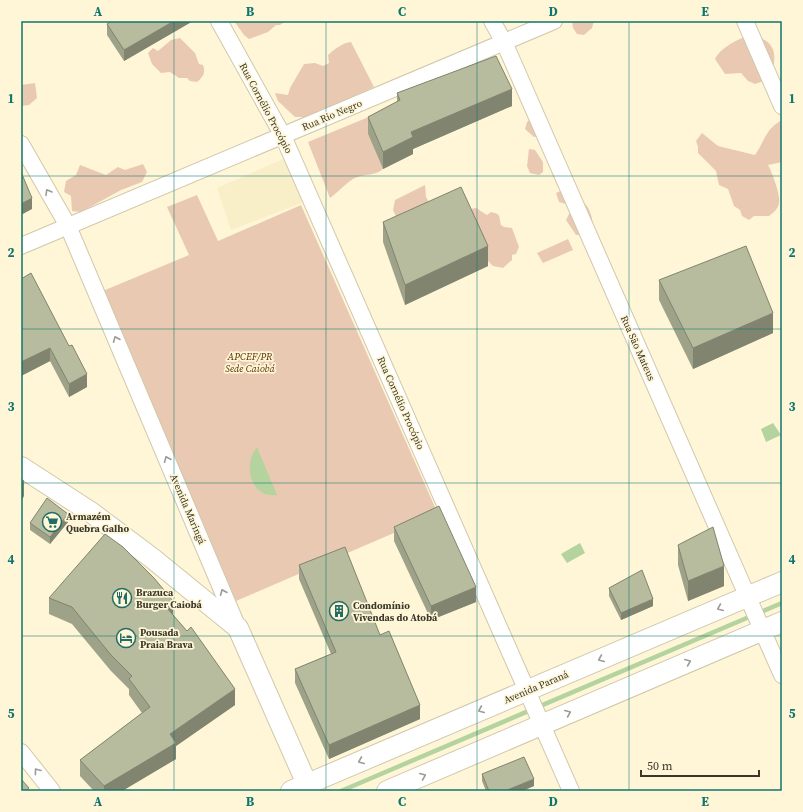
<svg xmlns="http://www.w3.org/2000/svg" width="803" height="812" viewBox="0 0 803 812" font-family="'Source Serif 4',serif">
	<rect width="100%" height="100%" fill="#fef6d7"/>
	<polygon fill="#f8eec7" points="288,157 307,201 231,230 217,188"/>
	<g fill="#eac9b2">
		<polygon points="234,21 286,21 280,25 276,25 268,32 249,39 244,35"/>
		<polygon points="572,21 594,21 592,28 584,35 577,34 573,28"/>
		<path d="M 751,35 C 777,40 778,56 770,79 L 755,84 L 748,81 L 741,73 L 725,74 L 715,59 C 720,48 739,38 751,35 Z"/>
		<path d="M 180,38 L 195,53 L 199,64 L 203,65 C 206,73 203,77 197,82 L 190,81 L 187,78 L 179,78 L 170,72 L 161,73 L 152,64 L 148,53 L 153,48 L 158,51 L 171,40 Z"/>
		<path d="M 351,42 L 374,87 L 306,117 L 295,117 L 278,101 L 275,93 L 288,95 L 290,88 L 304,64 L 315,63 L 323,66 L 329,63 L 328,55 C 335,49 342,43 351,42 Z"/>
		<polygon points="35,83 37,98 29,105 21,106 21,85"/>
		<path d="M 371,116 L 368,134 L 383,169 C 374,177 363,173 353,179 C 345,184 338,192 330,198 L 308,142 Z"/>
		<polygon points="533,117 539,136 534,137 525,129 527,122"/>
		<path d="M 782,120 L 782,162 L 768,165 C 772,172 781,196 779,203 C 778,209 773,213 769,216 L 754,216 L 749,220 L 742,216 L 740,210 L 734,206 L 728,189 L 719,185 L 716,171 L 698,153 L 698,147 L 696,141 L 702,133 L 718,146 L 755,155 C 765,141 765,129 782,120 Z"/>
		<polygon points="529,149 535,150 543,162 543,172 539,175 530,173 527,166"/>
		<polygon points="143,164 147,172 142,182 121,190 81,212 72,211 71,196 64,192 66,181 76,175 80,165 106,175 118,167 125,170"/>
		<polygon points="425,185 426,197 438,218 403,233 393,210 395,200"/>
		<path d="M 565,189 L 579,201 C 588,201 593,218 593,226 L 584,235 L 576,235 L 566,220 L 571,210 L 566,204 L 559,202 L 556,193 Z"/>
		<polygon points="197,195 218,241 301,205 438,514 236,601 98,293 189,255 167,207"/>
		<path d="M 476,208 L 487,215 L 491,212 C 501,214 499,216 501,225 L 504,227 L 512,228 L 519,247 L 516,254 L 512,255 L 512,260 L 503,268 L 493,266 L 488,261 L 470,209 Z"/>
		<polygon points="568,239 573,250 543,263 537,253"/>
	</g>
	<g fill="#b4d39f">
		<polygon points="773,423 781,435 766,442 761,429"/>
		<path d="M 257,447 L 277,495 C 251,499 242,465 257,447 Z"/>
		<polygon points="580,543 585,553 567,563 561,554"/>
	</g>
	<g fill="none" stroke-linecap="round" stroke-linejoin="round">
		<polyline stroke="#b4d39f" stroke-width="4.5" points="341,791 782,603"/>
		<g stroke="#d0c8aa" stroke-width="18">
			<g id="minor">
				<polyline points="219,21 283,136 571,791"/>
				<polyline points="492,21 504,42 782,675"/>
				<polyline points="745,21 782,106"/>
				<polyline points="21,144 68,226 238,628"/>
				<polyline points="21,246 554,21"/>
				<polyline points="21,752 52,791"/>
			</g>
		</g>
		<g stroke="#d0c8aa" stroke-width="22">
			<g id="tertiary">
				<polyline points="21,467 92,513 152,558 238,628 310,791"/>
				<polyline points="291,791 782,582"/>
				<polyline points="387,791 782,622"/>
			</g>
		</g>
		<use href="#minor" stroke="#fff" stroke-width="16"/>
		<use href="#tertiary" stroke="#fff" stroke-width="20"/>
	</g>
	<g fill="#9ea288">
		<polygon points="193,21 124,61 107,35 107,24"/>
		<polygon points="397,93 512,106 413,149 413,154 383,169 368,134 368,117 397,102"/>
		<polygon points="383,222 488,266 405,305 383,242"/>
		<polygon points="21,279 87,387 69,397 50,361 21,376"/>
		<polygon points="659,280 773,333 693,369 659,300"/>
		<polygon points="68,522 50,544 30,530 30,523"/>
		<polygon points="394,527 476,602 431,620 394,541"/>
		<polygon points="678,545 724,586 688,601 678,565"/>
		<polygon points="299,565 380,635 420,719 329,759 295,683 295,669 331,654 299,579"/>
		<polygon points="609,588 653,606 621,620 609,596"/>
		<polygon points="49,598 173,615 235,705 176,746 176,759 122,791 94,791 80,776 80,760 142,713 129,695 129,689 111,671 72,624 49,614"/>
		<polygon points="482,774 534,786 522,791 486,791 482,781"/>
	</g>
	<g fill="#81846f">
		<polygon points="174,21 193,21 124,61 124,50"/>
		<polygon points="512,89 512,106 413,149 413,154 383,169 383,152 411,132"/>
		<polygon points="32,198 32,209 21,215 21,204"/>
		<polygon points="488,246 488,266 405,305 405,285"/>
		<polygon points="773,313 773,333 693,369 693,348"/>
		<polygon points="50,348 50,361 21,376 21,362"/>
		<polygon points="87,374 87,387 69,397 69,384"/>
		<polygon points="24,481 24,496 21,502 21,486"/>
		<polygon points="68,514 68,522 50,544 50,537"/>
		<polygon points="724,566 724,586 688,601 688,581"/>
		<polygon points="476,587 476,602 431,620 431,606"/>
		<polygon points="653,599 653,606 621,620 621,613"/>
		<polygon points="173,601 173,617 166,607"/>
		<polygon points="235,689 235,705 176,746 176,759 122,791 104,791 104,786 170,734"/>
		<polygon points="420,705 420,719 329,759 329,745"/>
		<polygon points="534,779 534,786 522,791 505,791"/>
	</g>
	<g fill="#b8bc9e" stroke="#81846f">
		<polygon points="112,21 174,21 124,50 107,24"/>
		<polygon points="496,56 512,89 411,132 413,137 383,152 368,117 400,100 397,93"/>
		<polygon points="21,172 32,198 21,204"/>
		<polygon points="461,187 488,246 405,285 383,222"/>
		<polygon points="746,246 773,313 693,348 659,280"/>
		<polygon points="31,273 69,346 72,345 87,374 69,384 50,348 21,362 21,279"/>
		<polygon points="21,479 24,481 21,486"/>
		<polygon points="47,498 68,514 50,537 30,523"/>
		<polygon points="439,506 476,587 431,606 394,527"/>
		<polygon points="713,527 724,566 688,581 678,545"/>
		<polygon points="105,534 123,547 154,578 173,601 166,607 187,631 191,627 235,689 170,734 176,743 104,786 80,760 150,707 129,679 132,676 111,655 72,607 49,598"/>
		<polygon points="345,547 380,635 389,631 420,705 329,745 295,669 336,652 299,565"/>
		<polygon points="642,570 653,599 621,613 609,588"/>
		<polygon points="524,757 534,779 505,791 489,791 482,774"/>
		<polygon points="21,779 29,788 26,791 21,791"/>
	</g>
	<defs><path id="oneway-chevron" d="M-2-3.5L2.5 0L-2 3.5" fill="none" stroke-width="1.6" stroke-linecap="round" stroke-linejoin="round"/></defs>
	<g stroke="#9c9b95">
		<use href="#oneway-chevron" transform="translate(48 192) rotate(-120)"/>
		<use href="#oneway-chevron" transform="translate(116 339) rotate(-113)"/>
		<use href="#oneway-chevron" transform="translate(167 459) rotate(-113)"/>
		<use href="#oneway-chevron" transform="translate(223 592) rotate(-113)"/>
		<use href="#oneway-chevron" transform="translate(720 608) rotate(157)"/>
		<use href="#oneway-chevron" transform="translate(601 659) rotate(157)"/>
		<use href="#oneway-chevron" transform="translate(688 662) rotate(-23)"/>
		<use href="#oneway-chevron" transform="translate(481 710) rotate(157)"/>
		<use href="#oneway-chevron" transform="translate(568 713) rotate(-23)"/>
		<use href="#oneway-chevron" transform="translate(361 761) rotate(157)"/>
		<use href="#oneway-chevron" transform="translate(37 771) rotate(-127)"/>
		<use href="#oneway-chevron" transform="translate(423 776) rotate(-23)"/>
	</g>
	<path fill="none" stroke="#0f766e" stroke-width="1" stroke-opacity="0.55" d="M 174,21 L 174,791M 326,21 L 326,791M 477,21 L 477,791M 629,21 L 629,791M 21,176 L 782,176M 21,329 L 782,329M 21,483 L 782,483M 21,636 L 782,636"/>
	<defs>
		<g id="supermarket-ring" transform="scale(1)"><circle r="9.5" fill="#fef6d7" stroke="#226c68" stroke-width="1.5"/><path d="M-6-5.5h2.5l.6 2H6L4.5 2H-2.5L-4.4-4H-6ZM-1.5 3.2a1.3 1.3 0 1 0 .1 0ZM3 3.2a1.3 1.3 0 1 0 .1 0Z" fill="#226c68"/></g>
		<g id="restaurant-ring" transform="scale(1)"><circle r="9.5" fill="#fef6d7" stroke="#226c68" stroke-width="1.5"/><path d="M-5-6h1v4h1v-4h1v4h1v-4h1v5L-1.5 .5V6h-2V.5L-5-1ZM5-6V6H3V1.5H1.5Q1.5-4 5-6Z" fill="#226c68"/></g>
		<g id="building-ring" transform="scale(1)"><circle r="9.5" fill="#fef6d7" stroke="#226c68" stroke-width="1.5"/><path d="M-4-6H4V6H1V3H-1V6H-4ZM-2.5-4.3h1.7v1.8h-1.7ZM.8-4.3h1.7v1.8H.8ZM-2.5-1h1.7V.8h-1.7ZM.8-1h1.7V.8H.8Z" fill="#226c68"/></g>
		<g id="hotel-ring" transform="scale(1)"><circle r="9.5" fill="#fef6d7" stroke="#226c68" stroke-width="1.5"/><path d="M-6-4.5h1.5V1H6V5H4.5V3h-9V5H-6ZM-4 0a1.8 1.8 0 1 1 3.6 0ZM.5 0V-2.5h3Q6-2.5 6 0Z" fill="#226c68"/></g>
	</defs>
	<g fill-rule="evenodd">
		<use href="#supermarket-ring" x="52" y="522"/>
		<use href="#restaurant-ring" x="122" y="598"/>
		<use href="#building-ring" x="339" y="611"/>
		<use href="#hotel-ring" x="126" y="638"/>
	</g>
	<g text-anchor="middle" dominant-baseline="central" stroke-width="3.5" stroke-linejoin="round" paint-order="stroke">
		<g font-size="10" fill="#3a372b" stroke="#fef6d7">
			<text transform="translate(266 108) rotate(62)">Rua Cornélio Procópio</text>
			<text transform="translate(332 115) rotate(-23)">Rua Rio Negro</text>
			<text transform="translate(638 348) rotate(66)">Rua São Mateus</text>
			<text transform="translate(401 403) rotate(66)">Rua Cornélio Procópio</text>
			<text transform="translate(188 509) rotate(67)">Avenida Maringá</text>
			<text transform="translate(536 687) rotate(-23)">Avenida Paraná</text>
		</g>
		<g font-size="10" font-style="italic" fill="#5e3001" stroke="#fef6d7">
			<text x="250" y="356">APCEF/PR<tspan x="250" dy="12">Sede Caiobá</tspan></text>
		</g>
		<g font-size="10" font-weight="bold" fill="#3a372b" stroke="#fef6d7" text-anchor="start">
			<text x="66" y="516">Armazém<tspan x="66" dy="12">Quebra Galho</tspan></text>
			<text x="136" y="592">Brazuca<tspan x="136" dy="12">Burger Caiobá</tspan></text>
			<text x="353" y="605">Condomínio<tspan x="353" dy="12">Vivendas do Atobá</tspan></text>
			<text x="140" y="632">Pousada<tspan x="140" dy="12">Praia Brava</tspan></text>
		</g>
	</g>
	<rect width="803" height="812" fill="none" stroke="#fef6d7" stroke-width="44"/>
	<path d="M641 770v6h118v-6" fill="none" stroke="#3a372b" stroke-width="2"/>
	<text x="647" y="770" font-size="12" fill="#3a372b" stroke="#fef6d7" stroke-width="3" paint-order="stroke">50 m</text>
	<rect x="22" y="22" width="759" height="768" fill="none" stroke="#0f766e" stroke-width="1.5"/>
	<g font-size="13" text-anchor="middle" font-weight="bold" fill="#0f766e">
		<text x="98" y="16">A</text>
		<text x="250" y="16">B</text>
		<text x="402" y="16">C</text>
		<text x="553" y="16">D</text>
		<text x="705" y="16">E</text>
		<text x="11" y="103">1</text>
		<text x="792" y="103">1</text>
		<text x="11" y="257">2</text>
		<text x="792" y="257">2</text>
		<text x="11" y="411">3</text>
		<text x="792" y="411">3</text>
		<text x="11" y="564">4</text>
		<text x="792" y="564">4</text>
		<text x="11" y="718">5</text>
		<text x="792" y="718">5</text>
		<text x="98" y="806">A</text>
		<text x="250" y="806">B</text>
		<text x="402" y="806">C</text>
		<text x="553" y="806">D</text>
		<text x="705" y="806">E</text>
	</g>
</svg>
